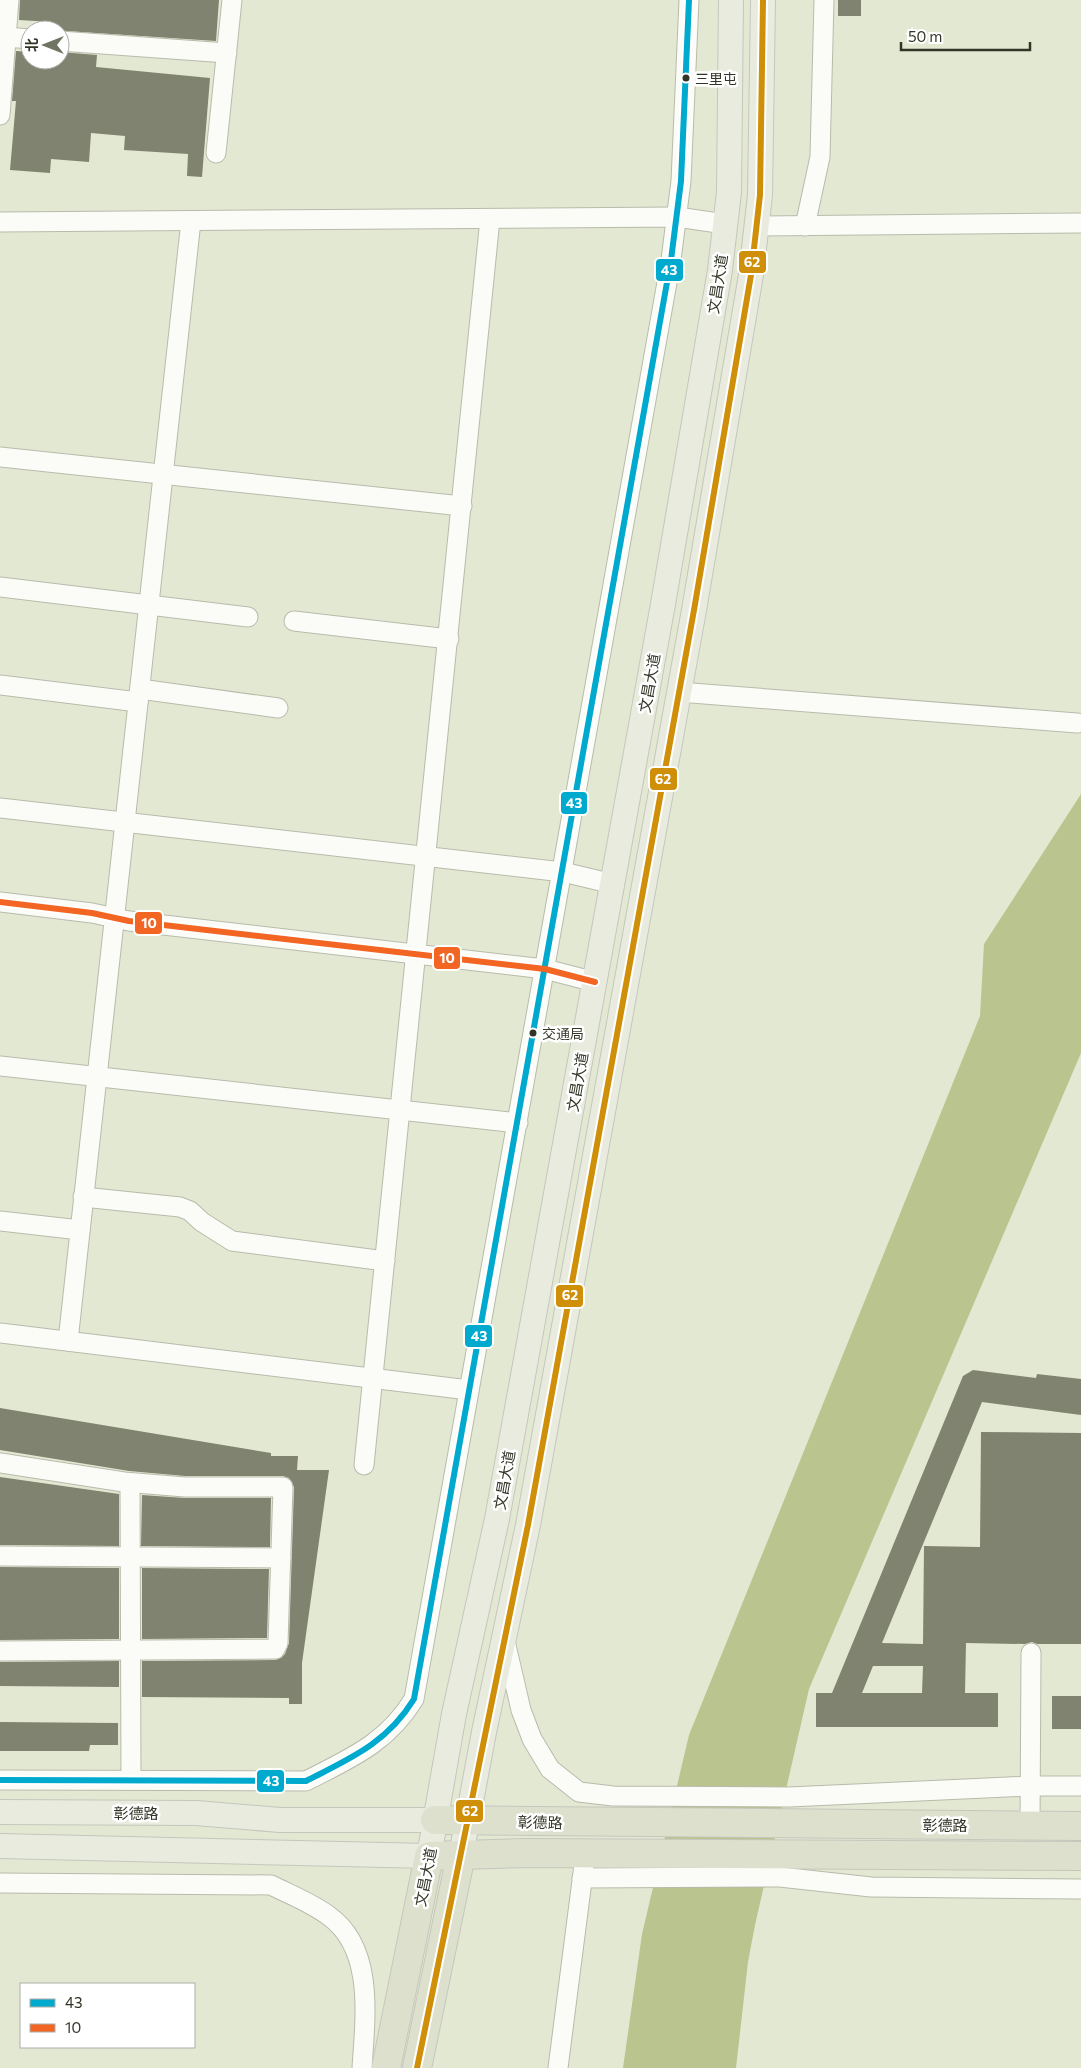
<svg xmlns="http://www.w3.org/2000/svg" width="1081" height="2068" viewBox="0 0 1081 2068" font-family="Commissioner,'Noto Sans SC',sans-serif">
	<rect width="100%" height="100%" fill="#e3e8d3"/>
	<polygon fill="#b9c48e" points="1081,794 1081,1053 809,1689 755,1925 748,1962 736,2068 623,2068 642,1934 689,1735 980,1016 984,944"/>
	<g fill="#7f8370" fill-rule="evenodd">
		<polygon points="20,0 219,0 216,41 51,30 52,22 19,20"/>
		<rect x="838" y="0" width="23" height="16"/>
		<polygon points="16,51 30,52 30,60 60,60 60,52 97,55 96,67 210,78 202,177 187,176 188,154 124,150 125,136 91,133 89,162 51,159 50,173 10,170 16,101 12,101"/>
		<path d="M 973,1370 L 1036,1378 L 1037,1374 L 1081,1379 L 1081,1415 L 982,1402 L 882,1643 L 923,1644 L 924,1546 L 980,1547 L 981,1432 L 1081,1433 L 1081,1644 L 1037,1644 L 1032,1642 L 1025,1644 L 966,1643 L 965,1693 L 998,1693 L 998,1727 L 816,1727 L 816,1693 L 832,1693 L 963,1376 ZM 873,1666 L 923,1666 L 922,1693 L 862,1693 Z"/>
		<polygon points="0,1408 271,1453 271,1456 298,1456 297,1470 329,1470 302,1663 302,1704 289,1704 289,1698 142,1697 142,1661 275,1660 281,1658 285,1654 289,1643 294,1487 289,1478 283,1476 185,1476 129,1471 0,1450"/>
		<polygon points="0,1477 119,1494 119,1546 0,1545"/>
		<polygon points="142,1495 185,1498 271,1498 270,1547 141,1546"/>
		<polygon points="0,1567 119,1568 119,1639 0,1640"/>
		<polygon points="142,1568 269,1569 267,1638 142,1639"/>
		<polygon points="119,1661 119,1687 0,1686 0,1662"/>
		<rect x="1052" y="1696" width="29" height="33"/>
		<polygon points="0,1722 118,1723 118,1745 90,1745 89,1751 0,1751"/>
	</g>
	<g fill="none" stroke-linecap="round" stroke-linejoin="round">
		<g stroke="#b8bbab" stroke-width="21">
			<g id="minor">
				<polyline points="6,37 30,39"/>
				<polyline points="60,41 227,53"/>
				<polyline points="0,115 9,0"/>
				<polyline points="216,153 232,0"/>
				<polyline points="0,222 677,217 725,224"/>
				<polyline points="757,226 1081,223"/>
				<polyline points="805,226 820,157 824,0"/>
				<polyline points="0,457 462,506"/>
				<polyline points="0,587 248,617"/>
				<polyline points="294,621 449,639"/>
				<polyline points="0,685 138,702"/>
				<polyline points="140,689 278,708"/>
				<polyline points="679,692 1077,723"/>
				<polyline points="0,808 563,872 613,884"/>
				<polyline points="0,902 92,913 129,921 545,969 595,982"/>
				<polyline points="0,1066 518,1123"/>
				<polyline points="83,1197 180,1207 190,1211 202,1222 232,1241 385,1261"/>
				<polyline points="0,1221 80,1230"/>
				<polyline points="0,1333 469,1390"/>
				<polyline points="68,1341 191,221"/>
				<polyline points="0,1463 124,1482 185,1487 283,1487 278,1643 275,1649 0,1651"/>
				<polyline points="364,1465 490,219"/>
				<polyline points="130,1483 131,1780"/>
				<polyline points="0,1556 281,1558"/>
				<polyline points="505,1641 521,1710 532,1739 550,1769 579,1792 613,1796 789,1797 1031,1786 1081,1786"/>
				<path d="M 0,1780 L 306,1781 C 351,1758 387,1743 414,1699 L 671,260 L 681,181 L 689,0"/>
				<polyline points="1030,1826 1031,1653"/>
				<polyline points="582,1878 780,1877 871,1887 1081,1889"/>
				<path d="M 0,1883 L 271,1885 C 291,1895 312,1903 329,1916 C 375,1949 365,2019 362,2068"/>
				<polyline points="558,2068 584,1865"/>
			</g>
		</g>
		<g stroke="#c4c7bc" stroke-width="26">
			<g id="major">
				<polyline points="0,1812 196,1813 280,1820 435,1820"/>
				<polyline points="0,1846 429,1856 454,1714 497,1519 663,604 720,270 729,192 731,0"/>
				<polyline points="461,1855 484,1732 528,1525 694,610 751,275 760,195 763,0"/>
			</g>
		</g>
		<g stroke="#c4c7bc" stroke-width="30">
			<g id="highway">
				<polyline points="435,1820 1081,1826"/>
				<polyline points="386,2068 429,1856 525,1853 1081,1856"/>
				<polyline points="417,2068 461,1855"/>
			</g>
		</g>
		<use href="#minor" stroke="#fbfcf8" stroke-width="19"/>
		<use href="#major" stroke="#e9ebdf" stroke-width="24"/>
		<use href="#highway" stroke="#dee0ce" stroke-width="28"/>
		<g stroke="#fff" stroke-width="10">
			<path id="bus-1" d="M 0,1780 L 306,1781 C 351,1758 387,1743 414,1699 L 671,260 L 681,181 L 689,0"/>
		</g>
		<g stroke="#fff" stroke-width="10">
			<polyline id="bus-2" points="0,902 92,913 129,921 545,969 595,982"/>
		</g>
		<g stroke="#fff" stroke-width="10">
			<polyline id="bus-3" points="417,2068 528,1525 694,610 751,275 760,195 763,0"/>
		</g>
		<use href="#bus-1" stroke="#00a9ce" stroke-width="6"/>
		<use href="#bus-2" stroke="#f26522" stroke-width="6"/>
		<use href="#bus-3" stroke="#cf8f08" stroke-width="6"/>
	</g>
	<g fill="#313526" stroke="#fff" stroke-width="2">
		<circle cx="686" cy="78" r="4.5"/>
		<circle cx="533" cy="1033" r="4.5"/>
	</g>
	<g text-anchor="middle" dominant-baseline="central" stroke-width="5" stroke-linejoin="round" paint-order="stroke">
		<g font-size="14" fill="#313526" stroke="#fff" text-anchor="start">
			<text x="695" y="78">三里屯</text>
			<text x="542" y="1033">交通局</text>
		</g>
		<g font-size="15" fill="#313526" stroke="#fff">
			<text transform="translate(717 284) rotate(-81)">文昌大道</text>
			<text transform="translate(649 683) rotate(-80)">文昌大道</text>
			<text transform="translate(577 1082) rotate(-80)">文昌大道</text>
			<text transform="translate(504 1480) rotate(-80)">文昌大道</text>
			<text x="136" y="1813">彰德路</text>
			<text transform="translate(540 1822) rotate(1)">彰德路</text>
			<text x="945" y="1825">彰德路</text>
			<text transform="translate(425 1877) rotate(-79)">文昌大道</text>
		</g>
	</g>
	<g stroke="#fff" stroke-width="2">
		<rect x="738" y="250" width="29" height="24" rx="5" fill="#cf8f08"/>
		<rect x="655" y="258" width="29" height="24" rx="5" fill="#00a9ce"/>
		<rect x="649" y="767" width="29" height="24" rx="5" fill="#cf8f08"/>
		<rect x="560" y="791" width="28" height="24" rx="5" fill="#00a9ce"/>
		<rect x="134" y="911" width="29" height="24" rx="5" fill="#f26522"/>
		<rect x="433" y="946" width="28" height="24" rx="5" fill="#f26522"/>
		<rect x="555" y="1284" width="29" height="24" rx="5" fill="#cf8f08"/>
		<rect x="464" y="1324" width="29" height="24" rx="5" fill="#00a9ce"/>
		<rect x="256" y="1769" width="29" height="24" rx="5" fill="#00a9ce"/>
		<rect x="455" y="1799" width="29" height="24" rx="5" fill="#cf8f08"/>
	</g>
	<g font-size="14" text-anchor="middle" font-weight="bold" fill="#fff">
		<text x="752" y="267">62</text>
		<text x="669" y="275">43</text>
		<text x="663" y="784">62</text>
		<text x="574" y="808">43</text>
		<text x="149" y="928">10</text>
		<text x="447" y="963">10</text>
		<text x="570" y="1300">62</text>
		<text x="479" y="1341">43</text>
		<text x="271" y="1786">43</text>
		<text x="470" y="1816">62</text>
	</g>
	<rect x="20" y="1983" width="175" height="65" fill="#ffffff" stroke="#adaea8"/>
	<rect x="30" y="1999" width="25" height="8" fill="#00a9ce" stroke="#adaea8"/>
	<text x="65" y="2008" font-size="15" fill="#313526">43</text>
	<rect x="30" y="2024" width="25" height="8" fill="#f26522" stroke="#adaea8"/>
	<text x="65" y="2033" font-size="15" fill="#313526">10</text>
	<g transform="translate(45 45) rotate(270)"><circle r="24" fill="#ffffff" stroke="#adaea8"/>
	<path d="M0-4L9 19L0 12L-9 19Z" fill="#6f7463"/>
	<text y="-8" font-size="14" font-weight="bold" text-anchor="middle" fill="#313526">北</text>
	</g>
	<path d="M901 42v8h129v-8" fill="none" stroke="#313526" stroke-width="2.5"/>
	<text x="908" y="42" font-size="15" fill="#313526" stroke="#ffffff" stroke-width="4" paint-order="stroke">50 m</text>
</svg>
